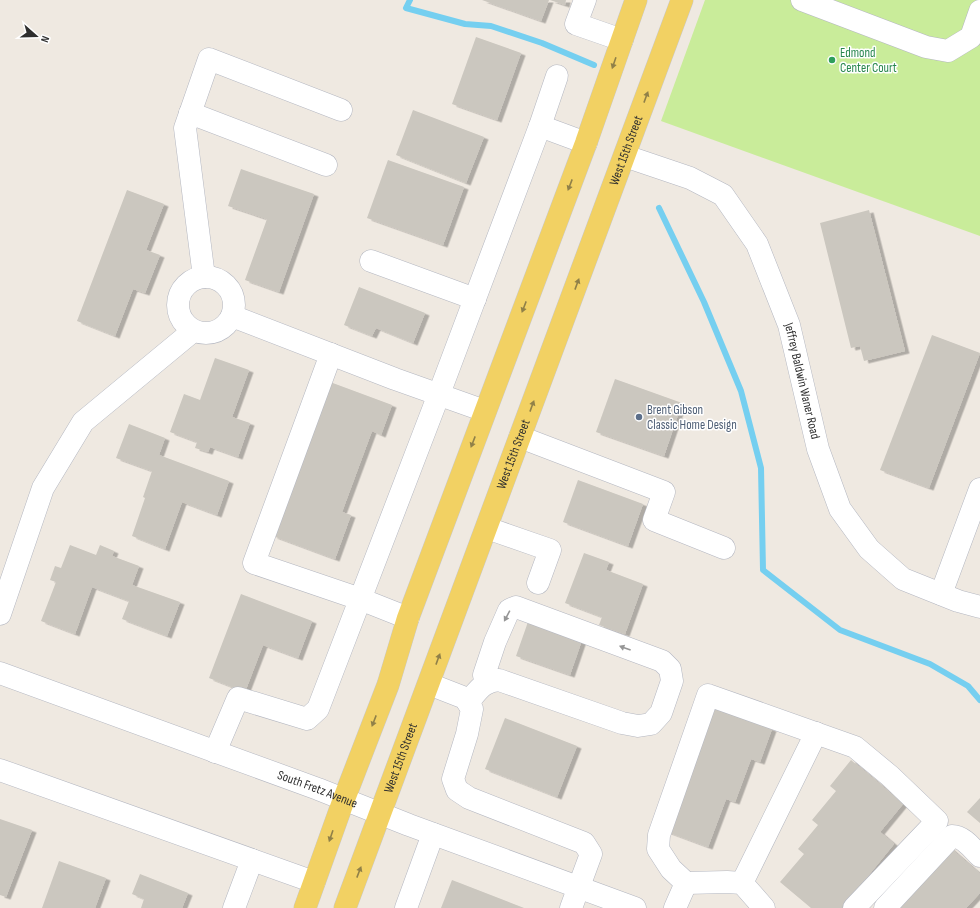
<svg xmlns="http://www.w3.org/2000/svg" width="980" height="908" viewBox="0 0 980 908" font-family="'Sofia Sans Condensed',sans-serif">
	<defs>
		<filter id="shadow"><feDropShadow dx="4.5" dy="2.5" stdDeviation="0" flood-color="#0004"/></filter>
	</defs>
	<rect width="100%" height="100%" fill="#efe9e1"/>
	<polygon fill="#c9ec9a" points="705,0 980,0 980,236 661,121"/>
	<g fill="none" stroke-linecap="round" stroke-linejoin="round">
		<g stroke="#75cff0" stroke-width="6">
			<polyline points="410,0 406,8 465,24 491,26 542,43 594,65"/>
			<polyline points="659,208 704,302 741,391 761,468 763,570 840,630 930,664 968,686 980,700"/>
		</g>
	</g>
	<g fill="#cbc7bf" filter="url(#shadow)">
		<polygon points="482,0 549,0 541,21"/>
		<polygon points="550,0 566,0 565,5"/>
		<polygon points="476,37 521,53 497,120 452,104"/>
		<polygon points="413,110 484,137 466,183 396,155"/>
		<polygon points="388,160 464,187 443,245 367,218"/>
		<polygon points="241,169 314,194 279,292 245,280 267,219 228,206"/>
		<polygon points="127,190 164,204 146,250 160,255 145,293 133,289 115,336 77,321"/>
		<polygon points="869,210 905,351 864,361 860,346 851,348 820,223"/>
		<polygon points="359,287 425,313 413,343 376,328 372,336 344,325"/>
		<polygon points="932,335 980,353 929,488 880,470"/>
		<polygon points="215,358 249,370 232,417 250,423 238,457 210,447 208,452 195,448 197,442 170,432 184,394 200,400"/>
		<polygon points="615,379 682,403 664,456 596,432"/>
		<polygon points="330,382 392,405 381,435 372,431 342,512 351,515 335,559 273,536"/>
		<polygon points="129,424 165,438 159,455 229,481 217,515 182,502 165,549 132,536 145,498 143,497 152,471 116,458"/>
		<polygon points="578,480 643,504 628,546 563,522"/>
		<polygon points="70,545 96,555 100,545 114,551 112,556 139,566 132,585 180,602 167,636 122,619 129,601 92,587 75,634 41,621 56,582 50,580 55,566 61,568"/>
		<polygon points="584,553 609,562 606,570 643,584 625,634 599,625 602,617 565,603"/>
		<polygon points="241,594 312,621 298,658 263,645 245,692 209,678"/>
		<polygon points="529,619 583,637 570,675 516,656"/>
		<polygon points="712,706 772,729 760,762 751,759 735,802 726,799 708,847 665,831"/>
		<polygon points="505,718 577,746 557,797 485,769"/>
		<polygon points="851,760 903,804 880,832 894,844 842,908 811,908 780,882 804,854 798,849 818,825 812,820 836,791 830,786"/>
		<polygon points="980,798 980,823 967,812"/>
		<polygon points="0,819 32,830 6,897 0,895"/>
		<polygon points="949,847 980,874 980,893 966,908 895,908"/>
		<polygon points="59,861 106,878 95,908 42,908"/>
		<polygon points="140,874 188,893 182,908 141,908 144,899 132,894"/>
		<polygon points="452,880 524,908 441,908"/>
	</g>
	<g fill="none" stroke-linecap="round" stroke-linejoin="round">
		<g stroke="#b4b7c1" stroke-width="23">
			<g id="minor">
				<polyline points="585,0 576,24 622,40"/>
				<polyline points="802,0 926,47 948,51 971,37 980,11"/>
				<polyline points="190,113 326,165"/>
				<polyline points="540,126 557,76"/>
				<path id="s1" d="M 625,156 L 690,178 L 723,195 L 757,244 L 789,325 L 818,449 L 840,509 L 869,549 L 903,579 L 958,601 L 980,607"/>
				<polyline points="371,261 475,299"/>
				<polyline points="204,277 185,128 209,59 341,110"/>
				<circle cx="206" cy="305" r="28"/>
				<polyline points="232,316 395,379 485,411"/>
				<polyline points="331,354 254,563 360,599 408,618"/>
				<polyline points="520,437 664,492 654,520 724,548"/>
				<polyline points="487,528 550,550 538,583"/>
				<polyline points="941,594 980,489"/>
				<polyline points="0,614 43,488 83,422 193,331"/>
				<path id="s2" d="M 0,673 L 318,789 L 409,825 L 635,908"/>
				<polyline points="429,684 465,698 472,709 467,734 453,779 457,790 469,798 584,843 591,854 571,908"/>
				<path d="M 468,702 C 478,691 483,681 499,680 L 622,723 L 638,726 L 651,724 L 661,713 L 672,681 L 670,669 L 662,661 L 516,607 L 509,610 L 495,642 L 484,675 L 486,683"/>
				<polyline points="215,752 238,698 307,719 318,709 439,394 540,126 586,143"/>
				<polyline points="0,770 314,882"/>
				<polyline points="686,883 727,882 742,883 764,908"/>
				<polyline points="742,883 816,733"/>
				<polyline points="234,908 252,860"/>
				<polyline points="406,908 433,834"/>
				<polyline points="675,908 686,883 671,869 658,849 659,835 708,695 855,747 890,776 937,821 854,908"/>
				<path d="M 885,908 L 952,836 C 963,836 972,848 980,856"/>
			</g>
		</g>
		<g stroke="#c9c9c9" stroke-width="23">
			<g id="major">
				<polyline points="305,908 344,799 388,685 408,618 586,143 636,0"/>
				<path id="s3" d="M 345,908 L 682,0"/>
			</g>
		</g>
		<use href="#minor" stroke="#fff" stroke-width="22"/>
		<use href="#major" stroke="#f2d163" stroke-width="22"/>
	</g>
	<defs><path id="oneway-solid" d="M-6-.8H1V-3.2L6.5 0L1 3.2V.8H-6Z"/></defs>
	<g fill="#908048">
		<use href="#oneway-solid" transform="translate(614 63) rotate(109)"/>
		<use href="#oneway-solid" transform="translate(646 97) rotate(-70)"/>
		<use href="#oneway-solid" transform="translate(570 185) rotate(111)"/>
		<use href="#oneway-solid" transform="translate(577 284) rotate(-70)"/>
		<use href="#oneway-solid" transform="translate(524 307) rotate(111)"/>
		<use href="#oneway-solid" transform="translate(532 406) rotate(-70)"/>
		<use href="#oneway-solid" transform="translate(473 442) rotate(111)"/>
		<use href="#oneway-solid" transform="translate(438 659) rotate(-70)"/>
		<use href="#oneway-solid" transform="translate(374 721) rotate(111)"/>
		<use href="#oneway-solid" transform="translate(331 836) rotate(109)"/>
		<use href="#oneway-solid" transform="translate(359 872) rotate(-69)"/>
	</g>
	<g fill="#969696">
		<use href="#oneway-solid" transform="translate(507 616) rotate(118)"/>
		<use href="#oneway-solid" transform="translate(625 648) rotate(-160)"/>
	</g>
	<circle fill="#2e9e5b" stroke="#fff" stroke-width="1.5" cx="832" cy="60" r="4"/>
	<circle fill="#5c6f8a" stroke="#fff" stroke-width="1.5" cx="639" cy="417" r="4"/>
	<g text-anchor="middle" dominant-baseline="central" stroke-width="3" stroke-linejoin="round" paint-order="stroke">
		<g font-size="13" fill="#27864d" stroke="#fff" text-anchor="start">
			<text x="840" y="53">Edmond<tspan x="840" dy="15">Center Court</tspan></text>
		</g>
		<g font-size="13" fill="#2e2e2e" stroke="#fff">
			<text stroke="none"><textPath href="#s3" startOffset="808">West 15th Street</textPath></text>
			<text stroke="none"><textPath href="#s1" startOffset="310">Jeffrey Baldwin Waner Road</textPath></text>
			<text stroke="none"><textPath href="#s3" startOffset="484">West 15th Street</textPath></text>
			<text stroke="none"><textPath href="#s3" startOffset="160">West 15th Street</textPath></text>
			<text stroke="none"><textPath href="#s2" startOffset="338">South Fretz Avenue</textPath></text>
		</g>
		<g font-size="13" fill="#4e5e75" stroke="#fff" text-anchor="start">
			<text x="647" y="410">Brent Gibson<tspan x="647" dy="15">Classic Home Design</tspan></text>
		</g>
	</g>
	<g transform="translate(36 36) rotate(110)" stroke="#ffffff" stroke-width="3" paint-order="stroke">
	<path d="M0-3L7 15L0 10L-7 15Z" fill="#2e2e2e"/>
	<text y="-6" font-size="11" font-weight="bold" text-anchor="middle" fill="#2e2e2e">N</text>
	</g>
</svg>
